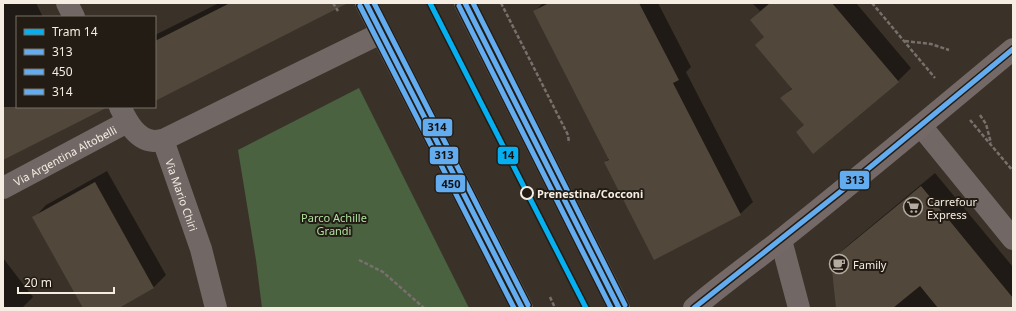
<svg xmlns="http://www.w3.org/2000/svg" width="1016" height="311" viewBox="0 0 1016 311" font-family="'Noto Sans',sans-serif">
	<rect width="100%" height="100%" fill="#3a3228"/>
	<polygon fill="#4a6240" points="359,88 469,308 262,308 256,260 238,150"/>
	<g fill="#0007">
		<polygon points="3,3 36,3 43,17 17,17 17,107 88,107 3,159"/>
		<polygon points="219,3 331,3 155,100 155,35"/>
		<polygon points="543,3 658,3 691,67 686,72 753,202 740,214 605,162 610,158 534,12"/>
		<polygon points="752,3 856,3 911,68 898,81 805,125 782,98 792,88 765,36 751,20 760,11"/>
		<polygon points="107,171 166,275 153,288 117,308 84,308 34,218 46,205"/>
		<polygon points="935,173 1013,267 1013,308 837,308 832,261 846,247"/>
		<polygon points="3,258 33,297 22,308 3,308"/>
	</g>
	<g fill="#52473b">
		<polygon points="230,3 348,3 155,101 155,41"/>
		<polygon points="549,3 639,3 679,80 673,83 741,215 654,260 604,162 609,160 533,11"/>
		<polygon points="770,3 832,3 899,82 813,154 796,132 804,125 780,98 792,89 755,45 764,37 750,20"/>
		<polygon points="3,107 108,107 3,160"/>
		<polygon points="95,182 154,288 119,308 83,308 32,217"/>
		<polygon points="921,186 1013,298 1013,308 938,308 920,286 893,308 836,308 831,260"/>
	</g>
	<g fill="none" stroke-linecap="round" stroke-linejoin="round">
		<g stroke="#77706c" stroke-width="2.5" stroke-dasharray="4 2" stroke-linecap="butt">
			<polyline points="333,3 338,11"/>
			<polyline points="501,3 568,135 569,143"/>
			<polyline points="872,3 935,78"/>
			<polyline points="905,41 931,44 949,50"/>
			<polyline points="980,115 986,124 991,143"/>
			<polyline points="970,120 1013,171"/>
			<polyline points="359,260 383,272 424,308"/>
			<polyline points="550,297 555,308"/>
		</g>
		<g stroke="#716866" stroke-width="22">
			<polyline points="67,3 74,17"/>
			<path d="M 120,107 C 127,121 136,140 154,141 C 157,141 160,140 163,140 L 381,33"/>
			<polyline points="921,126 1013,239"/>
			<path id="s1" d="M 163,140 L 201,249 L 216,308"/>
			<path id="s2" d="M 3,188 L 127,122"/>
			<polyline points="781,240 799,308"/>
		</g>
		<g stroke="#756967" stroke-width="22">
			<polyline points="366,3 522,308"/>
			<polyline points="465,3 619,308"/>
			<path d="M 694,308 C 722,284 753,262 782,239 C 860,177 936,113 1013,49"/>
		</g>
		<g stroke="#221c14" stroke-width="8">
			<g id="bus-1">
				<polyline points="366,3 522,308"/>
				<polyline points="465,3 619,308"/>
				<polyline points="694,308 840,192 1013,49"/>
			</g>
		</g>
		<g stroke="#221c14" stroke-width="8">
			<g id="bus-2">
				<polyline points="360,6 514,308"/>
				<polyline points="459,6 611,308"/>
			</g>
		</g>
		<g stroke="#221c14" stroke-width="8">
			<g id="bus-3">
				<polyline points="374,3 528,305"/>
				<polyline points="473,3 625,305"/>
			</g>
		</g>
		<use href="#bus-1" stroke="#63acef" stroke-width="5"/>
		<use href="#bus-2" stroke="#63acef" stroke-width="5"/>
		<use href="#bus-3" stroke="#63acef" stroke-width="5"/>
		<g stroke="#221c14" stroke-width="8">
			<polyline id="tram-1" points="430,3 586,308"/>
		</g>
		<use href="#tram-1" stroke="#06aff0" stroke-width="5"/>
	</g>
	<defs>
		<g id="supermarket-ring" transform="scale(1)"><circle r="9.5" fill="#221c14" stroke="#b4aca1" stroke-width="1.5"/><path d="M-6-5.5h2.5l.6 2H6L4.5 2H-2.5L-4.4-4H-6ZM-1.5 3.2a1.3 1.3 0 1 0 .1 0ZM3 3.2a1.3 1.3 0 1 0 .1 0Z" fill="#b4aca1"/></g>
		<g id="cafe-ring" transform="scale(1)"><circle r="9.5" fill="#221c14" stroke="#b4aca1" stroke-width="1.5"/><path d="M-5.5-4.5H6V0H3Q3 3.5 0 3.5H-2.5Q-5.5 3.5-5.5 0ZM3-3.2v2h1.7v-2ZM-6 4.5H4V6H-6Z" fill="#b4aca1"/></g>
	</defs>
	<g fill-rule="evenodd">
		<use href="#supermarket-ring" x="913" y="207"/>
		<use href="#cafe-ring" x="839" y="264"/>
	</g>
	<circle fill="#221c14" stroke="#f6ede2" stroke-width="2" cx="527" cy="193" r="6"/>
	<g text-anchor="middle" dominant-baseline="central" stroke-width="4" stroke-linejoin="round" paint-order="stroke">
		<g font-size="11" fill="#f6ede2" stroke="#221c14">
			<text stroke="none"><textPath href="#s2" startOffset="70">Via Argentina Altobelli</textPath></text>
			<text stroke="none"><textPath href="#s1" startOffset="58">Via Mario Chiri</textPath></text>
		</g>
		<g font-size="11" font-weight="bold" fill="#f6ede2" stroke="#221c14" text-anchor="start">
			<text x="537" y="193">Prenestina/Cocconi</text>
		</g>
		<g font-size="11" fill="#f6ede2" stroke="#221c14" text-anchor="start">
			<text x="927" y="201">Carrefour<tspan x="927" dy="13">Express</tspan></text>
			<text x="853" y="264">Family</text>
		</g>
		<g font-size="11" fill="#afe19f" stroke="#221c14">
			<text x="334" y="217">Parco Achille<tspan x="334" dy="13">Grandi</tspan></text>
		</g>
	</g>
	<g stroke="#221c14" stroke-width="1.5">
		<rect x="422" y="118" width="31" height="19" rx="4" fill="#63acef"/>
		<rect x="429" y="146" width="30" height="19" rx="4" fill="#63acef"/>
		<rect x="497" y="146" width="22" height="19" rx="4" fill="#06aff0"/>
		<rect x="839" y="170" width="31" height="20" rx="4" fill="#63acef"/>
		<rect x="435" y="174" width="31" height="19" rx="4" fill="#63acef"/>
	</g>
	<g font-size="11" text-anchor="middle" font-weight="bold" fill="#111">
		<text x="437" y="131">314</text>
		<text x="444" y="159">313</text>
		<text x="508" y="159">14</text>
		<text x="855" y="184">313</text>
		<text x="451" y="188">450</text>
	</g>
	<rect width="1016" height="311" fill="none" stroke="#f6ede2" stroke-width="8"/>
	<rect x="16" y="16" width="140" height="92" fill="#221c14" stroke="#777066"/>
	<rect x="24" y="29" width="20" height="6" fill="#06aff0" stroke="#777066"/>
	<text x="52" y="36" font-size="12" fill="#f6ede2">Tram 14</text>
	<rect x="24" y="49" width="20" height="6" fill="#63acef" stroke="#777066"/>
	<text x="52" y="56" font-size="12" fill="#f6ede2">313</text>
	<rect x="24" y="69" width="20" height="6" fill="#63acef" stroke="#777066"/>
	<text x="52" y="76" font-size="12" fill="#f6ede2">450</text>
	<rect x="24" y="89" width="20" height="6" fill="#63acef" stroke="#777066"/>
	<text x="52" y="96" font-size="12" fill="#f6ede2">314</text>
	<path d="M18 287v6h96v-6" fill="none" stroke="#f6ede2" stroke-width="2"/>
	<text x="24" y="287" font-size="12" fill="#f6ede2" stroke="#221c14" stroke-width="3" paint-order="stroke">20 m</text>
</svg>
